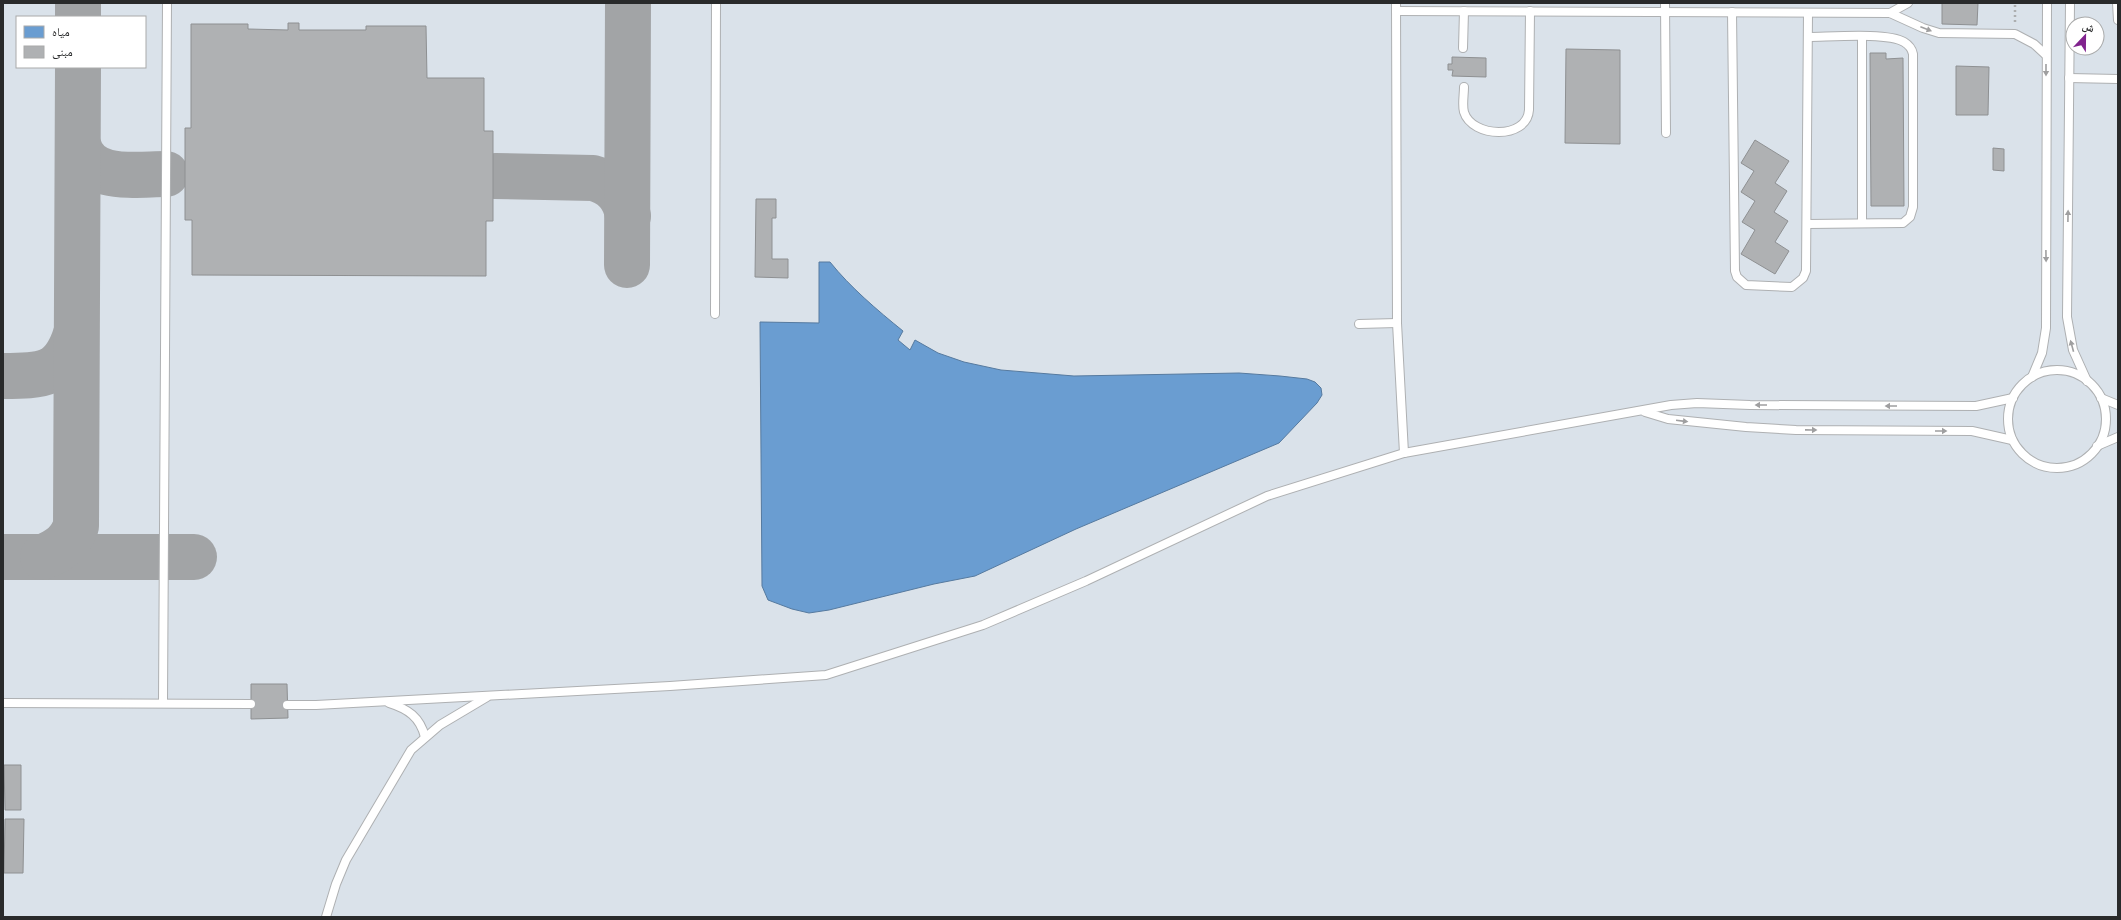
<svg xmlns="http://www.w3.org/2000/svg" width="2121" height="920" viewBox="0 0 2121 920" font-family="'Exo 2','Noto Naskh Arabic',sans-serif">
	<rect width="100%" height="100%" fill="#eaecef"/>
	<path fill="#dae2ea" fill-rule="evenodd" d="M 3,3 L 2118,3 L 2118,917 L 3,917 ZM 17,17 L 145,17 L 145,67 L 17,67 ZM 2073,24 L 2097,24 L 2097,48 L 2073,48 Z"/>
	<path fill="#6a9dd1" stroke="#567a9f" d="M 819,262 L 830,262 C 850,287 877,310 903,331 L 898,340 L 910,350 L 915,340 L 938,353 L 964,362 L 1001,370 L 1074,376 L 1239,373 L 1280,376 L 1307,379 L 1315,382 L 1321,388 L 1322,395 L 1317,403 L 1279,443 L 1076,529 L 975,576 L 934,584 L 829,610 L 809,613 L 792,609 L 768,600 L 762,586 L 760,322 L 819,323 Z"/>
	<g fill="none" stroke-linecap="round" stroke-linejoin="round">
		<g stroke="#a2a4a6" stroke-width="46">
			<polyline points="78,17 78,3"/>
			<path d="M 78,145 C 89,183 135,174 166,174"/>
			<path d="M 495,176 L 593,178 C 613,183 625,196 628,216"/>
			<polyline points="627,265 628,3"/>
			<path d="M 3,376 C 42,376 63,376 76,334"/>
			<polyline points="3,557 194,557"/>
			<path d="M 43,557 C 60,550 70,543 76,526 L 78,67"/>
		</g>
	</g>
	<g fill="#afb1b3" stroke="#8e9092">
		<polygon points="1942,3 1978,3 1977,25 1942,24"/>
		<polygon points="288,23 299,23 299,30 366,30 366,26 426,26 427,78 484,78 484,131 493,131 493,221 486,221 486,276 192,275 192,220 185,220 185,128 191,128 191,24 248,24 248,29 288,30"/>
		<polygon points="1566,49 1620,50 1620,144 1565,143"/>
		<polygon points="1870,53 1886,53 1886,59 1903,58 1904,206 1871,206"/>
		<polygon points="1452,57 1486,58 1486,77 1452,76 1453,70 1448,70 1448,64 1452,64"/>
		<polygon points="1956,66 1989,67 1988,115 1956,115"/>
		<polygon points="1755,140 1789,161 1775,183 1787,191 1774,212 1788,221 1775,242 1789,251 1775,274 1741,254 1755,230 1742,222 1755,201 1741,192 1754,171 1741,163"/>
		<polygon points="1993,148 2004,149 2004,171 1993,170"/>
		<polygon points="756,199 776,199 776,218 772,218 772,259 788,259 788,278 755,277"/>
		<polygon points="251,684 287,684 288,718 251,719"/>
		<polygon points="4,765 21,765 21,810 5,810"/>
		<polygon points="5,819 24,819 23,873 4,873"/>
	</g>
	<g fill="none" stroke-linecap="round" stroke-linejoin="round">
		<g stroke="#aeb0b2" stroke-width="10">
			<g id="lane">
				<polyline points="1396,3 1397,323 1404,453"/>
				<polyline points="1665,3 1666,133"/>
				<polyline points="2070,3 2067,317 2073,350 2087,381"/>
				<polyline points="2117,3 2118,20"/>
				<polyline points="1396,11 1890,13 1923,28 1939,33 2015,34 2034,44 2046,55"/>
				<polyline points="1732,12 1735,271 1737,277 1746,285 1792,287 1803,278 1806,271 1808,13"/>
				<polyline points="1890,13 1908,3"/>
				<polyline points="1463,48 1464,11"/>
				<polyline points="2069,78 2118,79"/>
				<path d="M 1464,87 C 1464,95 1462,105 1464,112 C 1472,138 1527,140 1529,110 L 1530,11"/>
				<polyline points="1862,223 1862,36"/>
				<path d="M 1808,224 L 1903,223 L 1910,217 L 1913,207 L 1913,54 C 1912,49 1909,45 1904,42 C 1888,32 1829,37 1808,37"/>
				<polyline points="715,314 716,3"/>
				<polyline points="1359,324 1397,323"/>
				<circle cx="2057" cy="419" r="49"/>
				<polyline points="2032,377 2042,353 2046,328 2047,3"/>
				<polyline points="2101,398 2118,405"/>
				<polyline points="1645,412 1668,419 1746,427 1796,430 1972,431 2012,440"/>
				<polyline points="2097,446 2118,437"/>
				<polyline points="3,703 251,704"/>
				<polyline points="163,703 167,3"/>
				<path d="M 389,703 C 408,709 420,717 425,737"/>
				<polyline points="287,705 316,705 670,686 826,675 983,625 1086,581 1267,496 1404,453 1671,405 1697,403 1750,405 1976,406 2013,398"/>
				<polyline points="326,917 336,884 346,860 411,750 440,725 487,697"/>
			</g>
		</g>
		<polyline stroke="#acaeb0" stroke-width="2.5" stroke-dasharray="2 3" stroke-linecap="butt" points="2015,22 2015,3"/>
		<use href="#lane" stroke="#fff" stroke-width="8"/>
	</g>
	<defs><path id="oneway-solid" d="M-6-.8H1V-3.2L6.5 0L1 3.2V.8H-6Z"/></defs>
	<g fill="#9f9fa0">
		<use href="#oneway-solid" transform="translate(1926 29) rotate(21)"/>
		<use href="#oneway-solid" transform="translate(2046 70) rotate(90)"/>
		<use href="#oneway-solid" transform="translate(2068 216) rotate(-89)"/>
		<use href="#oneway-solid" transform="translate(2046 256) rotate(89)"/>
		<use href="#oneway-solid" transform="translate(2072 346) rotate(-105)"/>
		<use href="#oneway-solid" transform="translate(1761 405) rotate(-180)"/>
		<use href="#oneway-solid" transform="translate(1891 406) rotate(-180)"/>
		<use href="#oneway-solid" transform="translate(1682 421) rotate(7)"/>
		<use href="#oneway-solid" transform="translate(1811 430) rotate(1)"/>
		<use href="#oneway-solid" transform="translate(1941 431)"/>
	</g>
	<rect width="2121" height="920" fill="none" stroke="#292a2b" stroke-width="8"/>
	<rect x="16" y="16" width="130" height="52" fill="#ffffff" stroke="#a9aaaa"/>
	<rect x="24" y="26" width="20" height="12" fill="#6a9dd1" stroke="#a9aaaa"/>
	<text x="52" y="36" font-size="12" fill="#292a2b">مياه</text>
	<rect x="24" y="46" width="20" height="12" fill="#afb1b3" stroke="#a9aaaa"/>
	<text x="52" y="56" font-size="12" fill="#292a2b">مبنى</text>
	<g transform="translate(2085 36) rotate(22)"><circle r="19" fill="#ffffff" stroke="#a9aaaa"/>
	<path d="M0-3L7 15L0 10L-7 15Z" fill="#81238e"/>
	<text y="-6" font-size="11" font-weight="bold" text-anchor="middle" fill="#292a2b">ش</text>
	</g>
</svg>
